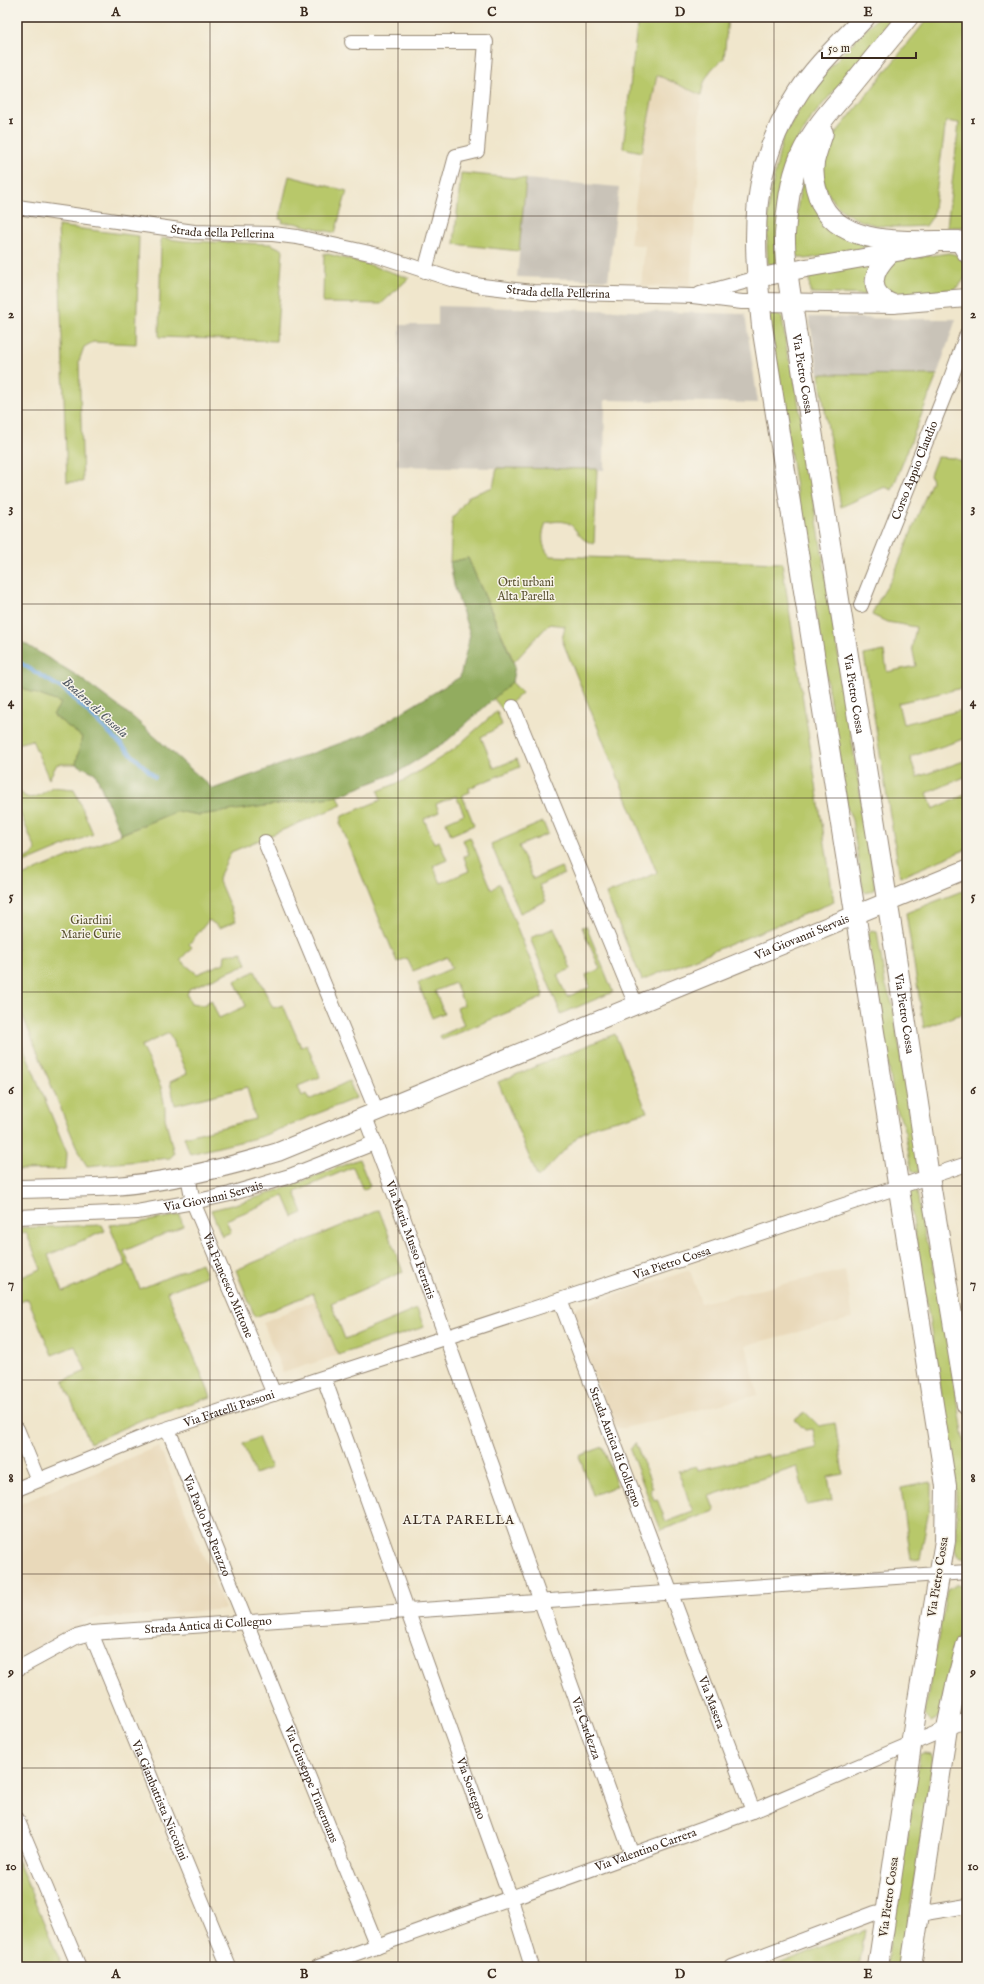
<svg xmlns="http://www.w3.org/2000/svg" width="984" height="1984" viewBox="0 0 984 1984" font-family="'IM FELL English',serif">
	<rect width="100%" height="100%" fill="#f7f3e8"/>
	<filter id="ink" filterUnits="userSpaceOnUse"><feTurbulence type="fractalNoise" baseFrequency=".025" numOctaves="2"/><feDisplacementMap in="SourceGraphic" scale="8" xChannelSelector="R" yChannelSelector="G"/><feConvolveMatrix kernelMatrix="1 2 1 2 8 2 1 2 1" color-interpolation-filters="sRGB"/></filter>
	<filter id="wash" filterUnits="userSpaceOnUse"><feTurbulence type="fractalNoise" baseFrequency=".012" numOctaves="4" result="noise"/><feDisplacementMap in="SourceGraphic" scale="16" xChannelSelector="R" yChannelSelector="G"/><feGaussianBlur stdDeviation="0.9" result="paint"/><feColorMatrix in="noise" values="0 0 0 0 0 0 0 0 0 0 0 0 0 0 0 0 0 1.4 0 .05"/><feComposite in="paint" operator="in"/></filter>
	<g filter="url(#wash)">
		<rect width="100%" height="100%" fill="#f0e6cc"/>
		<g fill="#e9d9ba">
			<polygon points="657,74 701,95 699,127 701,141 690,287 641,286 645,246 630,244 642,152"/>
			<polygon points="690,1270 701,1303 845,1270 853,1318 746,1345 758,1395 624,1428 618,1428 613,1425 570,1310"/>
			<polygon points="316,1300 338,1355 283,1373 263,1322"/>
			<polygon points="159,1446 225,1609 91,1619 17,1658 17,1505"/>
		</g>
		<g fill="#c9c3b8">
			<polygon points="526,179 619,187 608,280 517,277"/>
			<polygon points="438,306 745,314 758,403 605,400 604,470 397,466 400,325 438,325"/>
			<polygon points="809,317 910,319 956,319 937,375 819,374"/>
		</g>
		<g fill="#b8c86a" stroke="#7a7944">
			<path d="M 638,17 L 728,17 L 724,59 C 709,69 704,78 701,95 L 657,75 L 642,152 L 623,148 Z"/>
			<polygon points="878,17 896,17 812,117 794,147 777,262 771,265 768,263 767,245 769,201 783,136 814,86 832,65"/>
			<path d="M 929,17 L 967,17 L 967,227 L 947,227 L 959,123 L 946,121 L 933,216 L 926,226 C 905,227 882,229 862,221 C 838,213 820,191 822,165 C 822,155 828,145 833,137 Z"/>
			<path d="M 808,165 L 809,193 L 883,245 L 806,259 L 799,257 L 795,253 C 795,223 797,193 808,165 Z"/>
			<polygon points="461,173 526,179 519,251 454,244"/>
			<polygon points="289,176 347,191 335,233 294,223 282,223 283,220 279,219"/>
			<polygon points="58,226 139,236 136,344 93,342 84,347 79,361 83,482 67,482"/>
			<polygon points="161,238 184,241 271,244 283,250 276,341 159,337"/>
			<polygon points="324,253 370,265 409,278 381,304 323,303"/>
			<path d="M 949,253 C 970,256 972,279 954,289 L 899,296 L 893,295 L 883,288 L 882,271 L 892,261 Z"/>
			<polygon points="871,265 871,295 810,293 809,275"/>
			<polygon points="778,313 782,317 788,357 793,369 875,887 872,891 866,893 863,890 852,820 847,807 769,318 772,314"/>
			<polygon points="819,374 937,375 892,490 885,487 841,507"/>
			<path d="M 937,457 L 954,458 L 967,464 L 967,599 L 964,601 L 967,608 L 967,687 L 898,703 L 903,724 L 967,709 L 967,738 L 910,757 L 917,777 L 967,760 L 967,776 L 927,793 L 933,809 L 967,794 L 967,849 L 900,877 L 864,655 L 884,651 L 887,672 L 916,666 L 912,647 L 916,627 L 887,622 L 872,615 C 877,600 888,587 895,572 C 908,542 919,511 932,481 L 930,475 Z"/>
			<path d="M 497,468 L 597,469 L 594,544 C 569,537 581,515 546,523 C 541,534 541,547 550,556 L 782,563 L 834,902 L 642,980 L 606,894 L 657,873 L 562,640 L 565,626 L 549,624 L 514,662 L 468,558 L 450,562 L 452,519 L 469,496 L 493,487 Z"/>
			<polygon points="512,682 522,693 503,710 493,698"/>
			<polygon points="17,685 29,691 61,703 53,715 82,737 76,764 57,764 49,779 32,740 17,744"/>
			<polygon points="497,711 502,725 481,737 494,768 517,759 520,767 469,788 470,792 462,795 474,825 451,835 446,822 464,814 456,796 436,804 439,812 424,819 434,843 439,841 447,860 433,866 441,883 469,871 464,857 469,854 463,840 470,837 492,890 499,883 543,992 542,998 442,1040 440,1036 464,1025 457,1008 464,1005 455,983 435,991 444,1013 432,1018 418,983 452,968 447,957 413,971 407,958 397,962 340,823 342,816 381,800 378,791 405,780 453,750"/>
			<path d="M 17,786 C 26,806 39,796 52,787 L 74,789 L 93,834 L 17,866 L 17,858 C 25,860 32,857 36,850 L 20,813 L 17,814 Z"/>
			<polygon points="338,796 342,805 231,852 218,879 236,921 220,928 209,920 189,944 192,947 180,960 197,974 224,963 225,955 242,952 247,964 189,989 187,995 191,1003 203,1005 211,1000 219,1018 246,1006 235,981 255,971 273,1008 283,1005 301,1047 307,1045 320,1077 298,1086 302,1096 306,1094 309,1100 349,1081 356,1098 260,1137 190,1154 184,1137 255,1119 247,1087 175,1105 170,1082 187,1074 169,1033 141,1046 161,1087 165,1108 165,1118 174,1154 170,1158 87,1166 79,1153 17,1002 17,878 177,811 199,815"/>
			<polygon points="543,822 548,834 519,846 533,879 561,867 564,874 539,885 546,901 520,913 491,844"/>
			<polygon points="967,889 967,1012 924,1028 906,913"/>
			<polygon points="586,926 613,992 561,1014 530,938 554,928 571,969 557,975 567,997 590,987 586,975 600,969 582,927"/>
			<polygon points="871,930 877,931 885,983 893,1006 919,1172 913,1172 911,1168 904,1126 895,1106 868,934"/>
			<polygon points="615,1034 647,1112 595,1126 578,1136 538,1178 498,1082"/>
			<polygon points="17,1039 20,1039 67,1153 66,1169 17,1170"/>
			<path d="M 359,1159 L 370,1186 L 363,1190 L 353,1167 L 295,1192 L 303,1213 L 293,1217 L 284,1196 L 226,1220 L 231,1232 L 222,1236 L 211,1210 C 262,1199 310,1178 359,1159 Z"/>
			<polygon points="914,1189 917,1192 924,1236 932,1254 967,1455 967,1558 964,1559 958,1556 955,1549 957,1516 955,1476 908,1190"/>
			<polygon points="379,1210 403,1272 331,1303 345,1339 417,1309 424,1327 338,1355 313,1293 255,1317 236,1270"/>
			<polygon points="180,1215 183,1226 124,1251 140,1289 201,1263 206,1276 167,1292 211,1397 148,1417 90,1443 63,1381 86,1371 75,1346 52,1355 28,1299 17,1303 17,1279 41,1269 26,1232 17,1236 17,1228 102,1225 105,1231 48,1255 63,1292 126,1265 109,1225 137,1223"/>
			<polygon points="805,1412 819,1426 835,1423 843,1474 828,1477 832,1500 807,1505 797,1467 709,1496 715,1511 661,1530 630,1450 635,1443 636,1445 653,1488 650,1489 654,1500 657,1499 666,1522 693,1512 678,1471 697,1467 698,1470 768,1454 769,1458 817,1448 813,1429 805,1430 795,1420"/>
			<polygon points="258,1437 271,1468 255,1474 243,1444"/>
			<polygon points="603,1447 617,1486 593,1495 579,1456"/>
			<polygon points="931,1482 931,1499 920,1559 911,1560 901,1488"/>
			<polygon points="957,1584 966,1586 967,1604 948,1673 940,1716 930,1722 924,1716 947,1589"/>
			<polygon points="924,1753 931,1754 933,1758 901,1967 886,1967 920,1754"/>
			<polygon points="17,1859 61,1963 62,1967 17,1967"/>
			<polygon points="865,1930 859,1967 771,1967"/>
		</g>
		<polygon fill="#92ac5e" stroke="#666b3e" points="468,558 515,666 512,682 448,740 398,772 338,796 199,815 177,811 121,834 95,773 76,764 82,737 53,715 61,703 29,691 17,685 17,639 76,675 134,718 213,789 366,734 460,677 470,635 454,585 450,562"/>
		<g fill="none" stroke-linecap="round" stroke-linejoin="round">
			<polyline stroke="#74aae2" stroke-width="4" points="17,661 66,691 155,777"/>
		</g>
	</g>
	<g filter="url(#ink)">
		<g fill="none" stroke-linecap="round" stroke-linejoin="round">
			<g stroke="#968875" stroke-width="16">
				<g id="minor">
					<polyline points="352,42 486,42 477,151 456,156 425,271"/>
					<path id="s1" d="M 17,207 L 194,232 L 273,234 L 297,237 L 374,254 L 454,280 L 482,286 L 533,292 L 693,296 L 742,302 L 760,302"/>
					<polyline points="700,294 758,278"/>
					<path id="s2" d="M 861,605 L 948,386 L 967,334"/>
					<polyline points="513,707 636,1005"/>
					<polyline points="265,842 377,1112"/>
					<path id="s3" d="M 365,1117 L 399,1206 L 632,1855"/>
					<path id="s4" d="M 188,1176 L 193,1202 L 274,1394"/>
					<path id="s5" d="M 17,1217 L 137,1212 L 193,1202 L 230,1194 L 290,1176 L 374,1143"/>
					<path id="s6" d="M 560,1300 L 753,1811"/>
					<path id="s7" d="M 324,1378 L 511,1899 L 532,1967"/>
					<polyline points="17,1429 38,1480"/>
					<path id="s8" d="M 168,1429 L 377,1946"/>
					<path id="s9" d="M 17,1489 L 151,1434 L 560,1300 L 967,1164"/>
					<path id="s10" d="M 91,1633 L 229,1967"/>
					<path id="s11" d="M 17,1669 L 76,1637 L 91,1633 L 967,1572"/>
					<polyline points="17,1819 79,1967"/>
					<polyline points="919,1914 967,1906"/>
					<path id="s12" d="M 318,1967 L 753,1811 L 967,1720"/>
					<polyline points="732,1967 875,1913 887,1910"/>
				</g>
			</g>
			<g stroke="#968875" stroke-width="20">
				<g id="tertiary">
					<polyline points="959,241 967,254"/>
					<path d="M 890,254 C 872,272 866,292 893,304"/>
					<polyline points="758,278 806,268 931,246"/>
					<polyline points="760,302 893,304 967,298"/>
					<path id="s13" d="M 17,1189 C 49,1188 82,1188 114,1186 C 170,1182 225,1168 278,1152 L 967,869"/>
				</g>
			</g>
			<g stroke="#968875" stroke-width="22">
				<g id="secondary">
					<path d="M 865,17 C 843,41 817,64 799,92 C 747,170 753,237 762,326 L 946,1486 L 945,1541 L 916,1712 L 878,1967"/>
					<path id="s14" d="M 908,17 C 888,41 868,65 848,90 C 830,110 811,132 800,157 C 790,181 787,208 785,234 C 784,266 792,299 796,331 L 893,937 L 929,1177 L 967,1405"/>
					<path d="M 823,133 C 820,142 816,153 814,162 C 812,175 815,187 819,198 C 837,250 915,240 959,241"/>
					<polyline points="911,1967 947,1728 956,1685 967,1643"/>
				</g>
			</g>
			<use href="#minor" stroke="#fff" stroke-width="14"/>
			<use href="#tertiary" stroke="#fff" stroke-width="18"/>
			<use href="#secondary" stroke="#fff" stroke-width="20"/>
		</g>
	</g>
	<path fill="none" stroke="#3b2a1e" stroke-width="1" stroke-opacity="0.55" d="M 210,17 L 210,1967M 398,17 L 398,1967M 586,17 L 586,1967M 774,17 L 774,1967M 17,216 L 967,216M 17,410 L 967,410M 17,604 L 967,604M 17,798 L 967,798M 17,992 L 967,992M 17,1186 L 967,1186M 17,1380 L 967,1380M 17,1574 L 967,1574M 17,1768 L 967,1768"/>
	<g text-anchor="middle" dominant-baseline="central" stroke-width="3" stroke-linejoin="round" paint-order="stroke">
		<g font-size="12" fill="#3b2a1e" stroke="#f7f3e8">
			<text stroke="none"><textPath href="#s1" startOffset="207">Strada della Pellerina</textPath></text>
			<text stroke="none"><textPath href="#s1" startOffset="550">Strada della Pellerina</textPath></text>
			<text stroke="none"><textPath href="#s14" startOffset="397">Via Pietro Cossa</textPath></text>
			<text stroke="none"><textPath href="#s2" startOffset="145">Corso Appio Claudio</textPath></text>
			<text stroke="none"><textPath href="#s14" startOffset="721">Via Pietro Cossa</textPath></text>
			<text stroke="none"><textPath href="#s13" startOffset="831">Via Giovanni Servais</textPath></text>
			<text stroke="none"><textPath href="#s14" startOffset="1045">Via Pietro Cossa</textPath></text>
			<text stroke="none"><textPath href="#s5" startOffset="198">Via Giovanni Servais</textPath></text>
			<text stroke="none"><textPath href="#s3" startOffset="131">Via Maria Musso Ferraris</textPath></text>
			<text stroke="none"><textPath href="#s9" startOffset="693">Via Pietro Cossa</textPath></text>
			<text stroke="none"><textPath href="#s4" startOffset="117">Via Francesco Mittone</textPath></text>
			<text stroke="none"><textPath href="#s9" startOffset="227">Via Fratelli Passoni</textPath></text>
			<text stroke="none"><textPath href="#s6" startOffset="157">Strada Antica di Collegno</textPath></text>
			<text stroke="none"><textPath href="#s8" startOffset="104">Via Paolo Pio Perazzo</textPath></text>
			<text transform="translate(938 1577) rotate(-81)">Via Pietro Cossa</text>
			<text stroke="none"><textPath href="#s11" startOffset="200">Strada Antica di Collegno</textPath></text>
			<text stroke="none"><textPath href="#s6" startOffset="430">Via Masera</textPath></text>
			<text stroke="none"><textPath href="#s3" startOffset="650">Via Cardezza</textPath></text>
			<text stroke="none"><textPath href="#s8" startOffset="383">Via Giuseppe Timermans</textPath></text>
			<text stroke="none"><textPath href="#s7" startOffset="436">Via Sostegno</textPath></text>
			<text stroke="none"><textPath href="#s10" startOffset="181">Via Gianbattista Niccolini</textPath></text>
			<text stroke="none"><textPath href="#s12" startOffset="348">Via Valentino Carrera</textPath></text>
			<text transform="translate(889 1897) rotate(-82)">Via Pietro Cossa</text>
		</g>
		<g font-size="12" fill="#5a5231" stroke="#f7f3e8">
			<text x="526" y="582">Orti urbani<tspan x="526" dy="14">Alta Parella</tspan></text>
			<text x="91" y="920">Giardini<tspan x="91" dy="14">Marie Curie</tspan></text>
		</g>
		<g font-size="13" font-style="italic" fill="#4f5763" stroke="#f7f3e8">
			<text transform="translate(95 708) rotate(42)">Bealera di Cossola</text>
		</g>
		<g font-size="13" letter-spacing="1" fill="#3b2a1e" stroke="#f7f3e8">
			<text x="459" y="1520">ALTA PARELLA</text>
		</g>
	</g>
	<rect width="984" height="1984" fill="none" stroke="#f7f3e8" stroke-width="44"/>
	<path d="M822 52v6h94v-6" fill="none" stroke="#3b2a1e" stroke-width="2"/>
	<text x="828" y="52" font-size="12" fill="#3b2a1e" stroke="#f7f3e8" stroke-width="3" paint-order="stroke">50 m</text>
	<rect x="22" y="22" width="940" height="1940" fill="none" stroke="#3b2a1e" stroke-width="1.5"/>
	<g font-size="13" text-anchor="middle" font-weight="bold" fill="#3b2a1e">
		<text x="116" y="16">A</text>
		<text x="304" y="16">B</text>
		<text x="492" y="16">C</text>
		<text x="680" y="16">D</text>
		<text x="868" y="16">E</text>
		<text x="11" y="124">1</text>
		<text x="973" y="124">1</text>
		<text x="11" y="318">2</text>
		<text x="973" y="318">2</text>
		<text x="11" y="512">3</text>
		<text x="973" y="512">3</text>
		<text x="11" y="706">4</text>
		<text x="973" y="706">4</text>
		<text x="11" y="900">5</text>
		<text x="973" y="900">5</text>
		<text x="11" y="1094">6</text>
		<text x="973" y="1094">6</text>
		<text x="11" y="1288">7</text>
		<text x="973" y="1288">7</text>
		<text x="11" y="1482">8</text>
		<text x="973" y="1482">8</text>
		<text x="11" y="1676">9</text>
		<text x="973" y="1676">9</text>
		<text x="11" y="1870">10</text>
		<text x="973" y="1870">10</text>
		<text x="116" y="1978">A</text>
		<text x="304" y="1978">B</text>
		<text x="492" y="1978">C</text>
		<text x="680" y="1978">D</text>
		<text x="868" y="1978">E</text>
	</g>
</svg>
